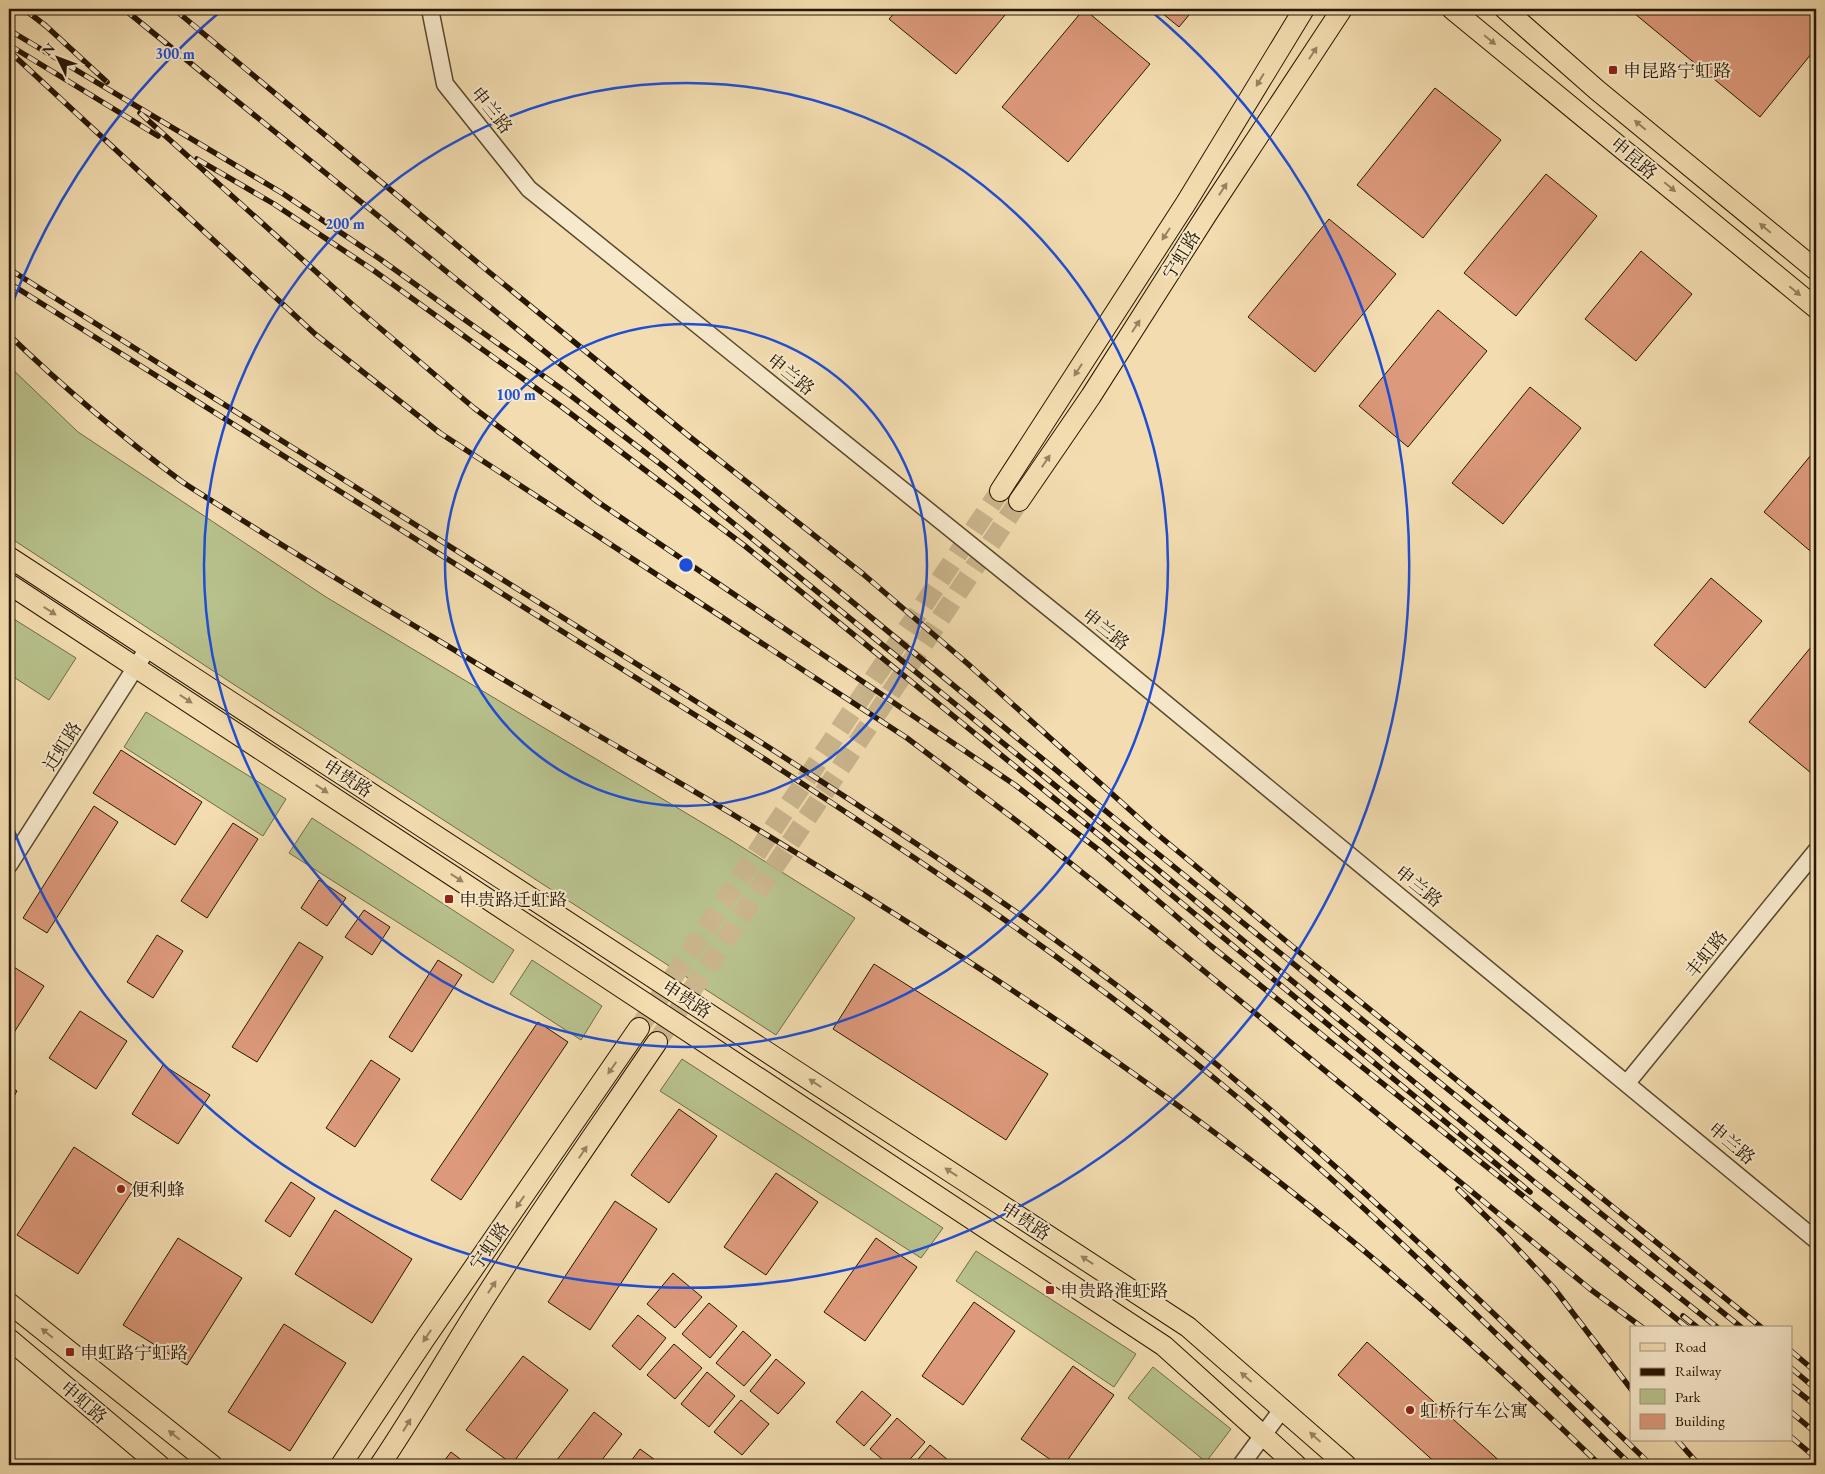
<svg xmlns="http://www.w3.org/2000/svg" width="1825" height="1474" viewBox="0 0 1825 1474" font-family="'EB Garamond','Noto Serif SC',serif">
	<rect width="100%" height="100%" fill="#f3ddb0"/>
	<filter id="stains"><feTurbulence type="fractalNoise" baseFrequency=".004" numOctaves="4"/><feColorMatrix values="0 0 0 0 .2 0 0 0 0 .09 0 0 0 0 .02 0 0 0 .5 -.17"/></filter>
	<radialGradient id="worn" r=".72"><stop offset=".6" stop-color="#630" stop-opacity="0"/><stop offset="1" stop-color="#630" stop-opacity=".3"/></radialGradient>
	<g fill="#b8c28d" stroke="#6f6c46">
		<polygon points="9,366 78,432 326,597 726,837 855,918 776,1035 227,680 9,537"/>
		<polygon points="9,616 76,658 49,700 9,674"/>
		<polygon points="146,712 286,799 263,836 124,747"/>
		<polygon points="312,818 514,950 493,983 289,853"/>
		<polygon points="532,960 602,1006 581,1040 510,994"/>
		<polygon points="682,1059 943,1228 921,1258 660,1091"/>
		<polygon points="976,1251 1136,1354 1114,1387 956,1281"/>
		<polygon points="1153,1367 1231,1429 1206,1462 1128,1398"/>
	</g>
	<g fill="#dc997b" stroke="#261600">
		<polygon points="898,9 1010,9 956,74 889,19"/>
		<polygon points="1084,9 1150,64 1068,162 1002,107"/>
		<polygon points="1157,9 1194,9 1179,27"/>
		<polygon points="1629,9 1816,9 1816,48 1760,117"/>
		<polygon points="1435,88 1501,140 1423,238 1357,185"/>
		<polygon points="1546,174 1597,216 1516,316 1464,273"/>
		<polygon points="1329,219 1396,274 1315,372 1248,317"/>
		<polygon points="1641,251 1692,294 1636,361 1585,319"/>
		<polygon points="1438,310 1487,351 1408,447 1359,406"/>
		<polygon points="1530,387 1581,428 1503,524 1452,483"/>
		<polygon points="1816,449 1816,553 1815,555 1764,512"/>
		<polygon points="1711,578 1762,621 1705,688 1654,645"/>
		<polygon points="1816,641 1816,777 1749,722"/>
		<polygon points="121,750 202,802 175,845 93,793"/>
		<polygon points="94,806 118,822 47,933 23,918"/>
		<polygon points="233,823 258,839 207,918 181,901"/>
		<polygon points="319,880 346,898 327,926 301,908"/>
		<polygon points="364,910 390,927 372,955 345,937"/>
		<polygon points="157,935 183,951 153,998 127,982"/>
		<polygon points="299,942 323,957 257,1062 232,1047"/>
		<polygon points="438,960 462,975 412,1052 389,1037"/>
		<polygon points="9,964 44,986 13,1034 9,1031"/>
		<polygon points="874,964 1048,1074 1006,1140 833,1029"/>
		<polygon points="80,1011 127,1041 96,1089 49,1058"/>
		<polygon points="538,1022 568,1042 461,1200 431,1180"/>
		<polygon points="371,1060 400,1079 355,1147 326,1128"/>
		<polygon points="163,1065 210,1095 178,1144 132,1114"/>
		<polygon points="9,1086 17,1091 9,1105"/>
		<polygon points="679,1109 717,1136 669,1203 631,1175"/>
		<polygon points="74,1147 135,1187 78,1274 17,1235"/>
		<polygon points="776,1173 818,1202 766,1275 724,1247"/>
		<polygon points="291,1182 315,1198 290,1237 265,1221"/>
		<polygon points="615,1201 657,1229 590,1330 548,1302"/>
		<polygon points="335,1210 412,1259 372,1323 295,1274"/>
		<polygon points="178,1238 242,1278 187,1365 123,1325"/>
		<polygon points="876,1238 917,1267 865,1341 824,1312"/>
		<polygon points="673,1273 702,1297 675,1328 647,1304"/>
		<polygon points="974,1302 1015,1331 963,1405 922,1376"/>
		<polygon points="709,1303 737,1326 710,1358 682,1334"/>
		<polygon points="638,1315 666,1338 640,1370 612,1346"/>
		<polygon points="284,1324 346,1363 290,1451 228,1412"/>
		<polygon points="743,1331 771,1355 744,1386 716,1363"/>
		<polygon points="1367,1342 1483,1446 1504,1465 1438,1465 1338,1375"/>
		<polygon points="674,1344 702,1368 675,1399 647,1375"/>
		<polygon points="523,1356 568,1390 512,1464 466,1430"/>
		<polygon points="776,1359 805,1383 778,1414 750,1391"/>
		<polygon points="1073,1366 1114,1395 1064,1465 1058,1465 1021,1439"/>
		<polygon points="707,1372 735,1396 709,1427 681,1404"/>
		<polygon points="862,1391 891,1415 864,1446 836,1422"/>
		<polygon points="741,1400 769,1424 742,1455 714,1432"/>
		<polygon points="594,1412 622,1434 598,1465 553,1465"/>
		<polygon points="897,1418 925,1442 905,1465 889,1465 870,1449"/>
		<polygon points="930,1445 954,1465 913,1465"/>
		<polygon points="640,1449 662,1465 628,1465"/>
		<polygon points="451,1452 468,1465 441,1465"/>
	</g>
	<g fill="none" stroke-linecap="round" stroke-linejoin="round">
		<g stroke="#cab58d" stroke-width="20" stroke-dasharray="20 10" stroke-linecap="butt">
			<polyline points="639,1028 1000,491"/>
			<polyline points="657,1042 1019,501"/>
		</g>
		<g stroke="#59482c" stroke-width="19">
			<g id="minor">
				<polyline points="430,9 445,84 529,189 1080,633 1816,1240"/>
				<polyline points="9,865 148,648"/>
				<polyline points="1627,1083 1816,851"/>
				<polyline points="1241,1465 1283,1408"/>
			</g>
		</g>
		<g stroke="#261600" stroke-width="22">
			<g id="major">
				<polyline points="1452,9 1816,308"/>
				<polyline points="1505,9 1597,90 1816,270"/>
				<polyline points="1000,491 1186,203 1304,9"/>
				<polyline points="1019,501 1091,396 1207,214 1342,9"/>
				<polyline points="9,557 1188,1327 1346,1465"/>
				<polyline points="9,584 462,882 1164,1346 1296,1465"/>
				<polyline points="9,1303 212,1465"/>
				<polyline points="9,1339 159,1465"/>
				<polyline points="341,1465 424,1340 639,1028"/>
				<path d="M 380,1465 C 419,1407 454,1345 493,1285 C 546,1203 602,1123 657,1042"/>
			</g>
		</g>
		<use href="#minor" stroke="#f7e9cc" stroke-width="16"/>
		<use href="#major" stroke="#f3ddb0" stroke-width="20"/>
		<g stroke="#261600" stroke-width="5.5">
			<g id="rail">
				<polyline points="24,9 46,26 107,82"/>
				<polyline points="124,9 850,600 1136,836 1742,1328"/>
				<polyline points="174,9 489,272 690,437 863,574 968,664 1151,829 1304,956 1762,1328"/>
				<polyline points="9,30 282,193 380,259 570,395 663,466 1127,844 1537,1184 1718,1328"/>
				<polyline points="9,45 158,136"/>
				<polyline points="9,51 315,334 440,433 907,738 1030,831 1153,929 1590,1289 1643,1328"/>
				<polyline points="140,113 354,306 474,408 598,502 1015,785 1100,851 1211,946 1688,1328"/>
				<polyline points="197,159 274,204 373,270 562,407 745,546 1120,852 1530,1192"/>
				<path d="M 9,269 L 751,736 C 915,841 1078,948 1227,1073 C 1375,1196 1512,1331 1651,1465"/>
				<path d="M 9,283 L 746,747 C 908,852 1070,959 1219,1082 C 1364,1201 1497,1335 1631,1465"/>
				<path d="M 9,335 C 63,387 121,436 181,481 C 197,492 214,502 231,513 C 278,543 326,572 373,601 C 427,633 480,666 533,697 C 601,738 670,776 737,817 C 925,930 1111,1050 1283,1185 C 1394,1272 1499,1367 1600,1465"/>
				<polyline points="1458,1189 1505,1235 1553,1287 1631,1389"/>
				<polyline points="1683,1316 1698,1328"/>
				<polyline points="1791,1351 1816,1372"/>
				<polyline points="1791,1368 1816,1389"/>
				<polyline points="1791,1386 1816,1406"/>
				<polyline points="1791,1412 1816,1433"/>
				<polyline points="1791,1437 1816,1458"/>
				<polyline points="1677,1440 1699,1465"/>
			</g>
		</g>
		<use href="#rail" stroke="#f7e9cc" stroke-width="4" stroke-dasharray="11" stroke-linecap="butt"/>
	</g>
	<defs><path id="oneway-solid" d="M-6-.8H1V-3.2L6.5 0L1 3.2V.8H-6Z" transform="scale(1.25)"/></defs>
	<g fill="#978361">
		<use href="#oneway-solid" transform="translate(1490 40) rotate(39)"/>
		<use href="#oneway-solid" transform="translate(1313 53) rotate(-57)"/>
		<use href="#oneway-solid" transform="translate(1260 80) rotate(121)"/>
		<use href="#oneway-solid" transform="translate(1640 125) rotate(-140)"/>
		<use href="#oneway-solid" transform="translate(1670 187) rotate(40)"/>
		<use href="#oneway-solid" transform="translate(1223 189) rotate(-57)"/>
		<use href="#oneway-solid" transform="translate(1765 228) rotate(-140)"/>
		<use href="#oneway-solid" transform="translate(1166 234) rotate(123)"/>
		<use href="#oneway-solid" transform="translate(1795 291) rotate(40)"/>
		<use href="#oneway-solid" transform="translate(1136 326) rotate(-57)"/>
		<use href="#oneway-solid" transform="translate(1078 370) rotate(123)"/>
		<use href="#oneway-solid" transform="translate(1046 461) rotate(-56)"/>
		<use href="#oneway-solid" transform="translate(50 611) rotate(33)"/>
		<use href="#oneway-solid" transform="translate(186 699) rotate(33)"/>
		<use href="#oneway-solid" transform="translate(322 789) rotate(33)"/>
		<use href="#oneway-solid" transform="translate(457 878) rotate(33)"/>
		<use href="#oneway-solid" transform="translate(612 1068) rotate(125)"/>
		<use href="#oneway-solid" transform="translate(815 1083) rotate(-147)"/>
		<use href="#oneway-solid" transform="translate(583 1152) rotate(-56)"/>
		<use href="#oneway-solid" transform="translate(951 1172) rotate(-147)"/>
		<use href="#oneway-solid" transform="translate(520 1202) rotate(125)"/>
		<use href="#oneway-solid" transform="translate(1087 1260) rotate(-147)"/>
		<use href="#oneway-solid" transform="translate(492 1287) rotate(-57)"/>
		<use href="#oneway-solid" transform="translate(47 1333) rotate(-141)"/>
		<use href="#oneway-solid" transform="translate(427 1336) rotate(124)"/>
		<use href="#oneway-solid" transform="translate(1246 1377) rotate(-139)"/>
		<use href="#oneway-solid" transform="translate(407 1425) rotate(-58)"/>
		<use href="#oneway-solid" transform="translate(174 1435) rotate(-141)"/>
		<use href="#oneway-solid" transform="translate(1315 1437) rotate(-138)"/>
	</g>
	<g fill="none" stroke="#1d4ed8" stroke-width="2.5">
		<circle cx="686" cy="565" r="241"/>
		<circle cx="686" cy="565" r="482"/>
		<path d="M9 312A723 723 0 0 1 221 11M1151 11A723 723 0 1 1 9 818"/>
	</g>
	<g fill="#8f2418" stroke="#f7e9cc" stroke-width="2">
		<rect x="1608" y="65" width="10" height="10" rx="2.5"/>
		<rect x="444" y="894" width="10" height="10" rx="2.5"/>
		<circle cx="121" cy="1189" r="5"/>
		<rect x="1045" y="1285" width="10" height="10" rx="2.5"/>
		<rect x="65" y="1347" width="10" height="10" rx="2.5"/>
		<circle cx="1410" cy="1410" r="5"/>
	</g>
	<g text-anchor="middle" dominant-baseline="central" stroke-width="4" stroke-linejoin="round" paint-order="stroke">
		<g font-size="18" fill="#261600" stroke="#f7e9cc" text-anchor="start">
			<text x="1623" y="70">申昆路宁虹路</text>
			<text x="459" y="899">申贵路迁虹路</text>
			<text x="131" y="1189">便利蜂</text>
			<text x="1060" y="1290">申贵路淮虹路</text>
			<text x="80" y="1352">申虹路宁虹路</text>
			<text x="1420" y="1410">虹桥行车公寓</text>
		</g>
		<g font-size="18" fill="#261600" stroke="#f7e9cc">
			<text transform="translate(492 110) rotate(51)">申兰路</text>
			<text transform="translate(1634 158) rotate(40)">申昆路</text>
			<text transform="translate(1181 255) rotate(-58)">宁虹路</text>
			<text transform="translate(791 374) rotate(39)">申兰路</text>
			<text transform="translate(1106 629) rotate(39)">申兰路</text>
			<text transform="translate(62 746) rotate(-57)">迁虹路</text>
			<text transform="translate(348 778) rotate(33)">申贵路</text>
			<text transform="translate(1419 886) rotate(39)">申兰路</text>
			<text transform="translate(1706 954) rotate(-51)">丰虹路</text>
			<text transform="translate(687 999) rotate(33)">申贵路</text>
			<text transform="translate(1732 1143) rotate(40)">申兰路</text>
			<text transform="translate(1026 1221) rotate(33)">申贵路</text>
			<text transform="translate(489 1246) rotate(-55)">宁虹路</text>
			<text transform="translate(84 1402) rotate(41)">申虹路</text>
		</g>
	</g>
	<circle cx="686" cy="565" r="8" fill="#1d4ed8" stroke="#f7e9cc" stroke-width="2.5"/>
	<g font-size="15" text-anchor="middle" font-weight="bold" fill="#1d4ed8" stroke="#f7e9cc" stroke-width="4" stroke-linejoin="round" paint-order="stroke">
		<text x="175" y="59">300 m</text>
		<text x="345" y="229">200 m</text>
		<text x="516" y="400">100 m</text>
	</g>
	<rect width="1825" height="1474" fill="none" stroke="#f3ddb0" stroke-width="30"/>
	<rect x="10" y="10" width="1805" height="1454" fill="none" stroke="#261600" stroke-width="2.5"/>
	<rect x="15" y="15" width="1795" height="1444" fill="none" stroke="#261600"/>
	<rect x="1630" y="1326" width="162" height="115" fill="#f7e9cc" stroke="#a3957a"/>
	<rect x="1640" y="1343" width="25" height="8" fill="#f3ddb0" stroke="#a3957a"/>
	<text x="1675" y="1352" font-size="15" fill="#261600">Road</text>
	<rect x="1640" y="1368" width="25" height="8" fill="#261600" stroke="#a3957a"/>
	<text x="1675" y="1376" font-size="15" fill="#261600">Railway</text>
	<rect x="1640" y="1389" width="25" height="15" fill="#b8c28d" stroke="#a3957a"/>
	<text x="1675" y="1402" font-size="15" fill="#261600">Park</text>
	<rect x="1640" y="1414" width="25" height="15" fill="#dc997b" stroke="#a3957a"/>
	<text x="1675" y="1426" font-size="15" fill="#261600">Building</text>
	<g transform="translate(58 58) rotate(312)" stroke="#f7e9cc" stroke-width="4" paint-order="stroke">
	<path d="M0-4L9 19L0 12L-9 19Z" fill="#261600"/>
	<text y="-8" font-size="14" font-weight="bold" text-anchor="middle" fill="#261600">N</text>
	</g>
	<rect width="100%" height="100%" filter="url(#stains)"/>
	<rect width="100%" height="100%" fill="url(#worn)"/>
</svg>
